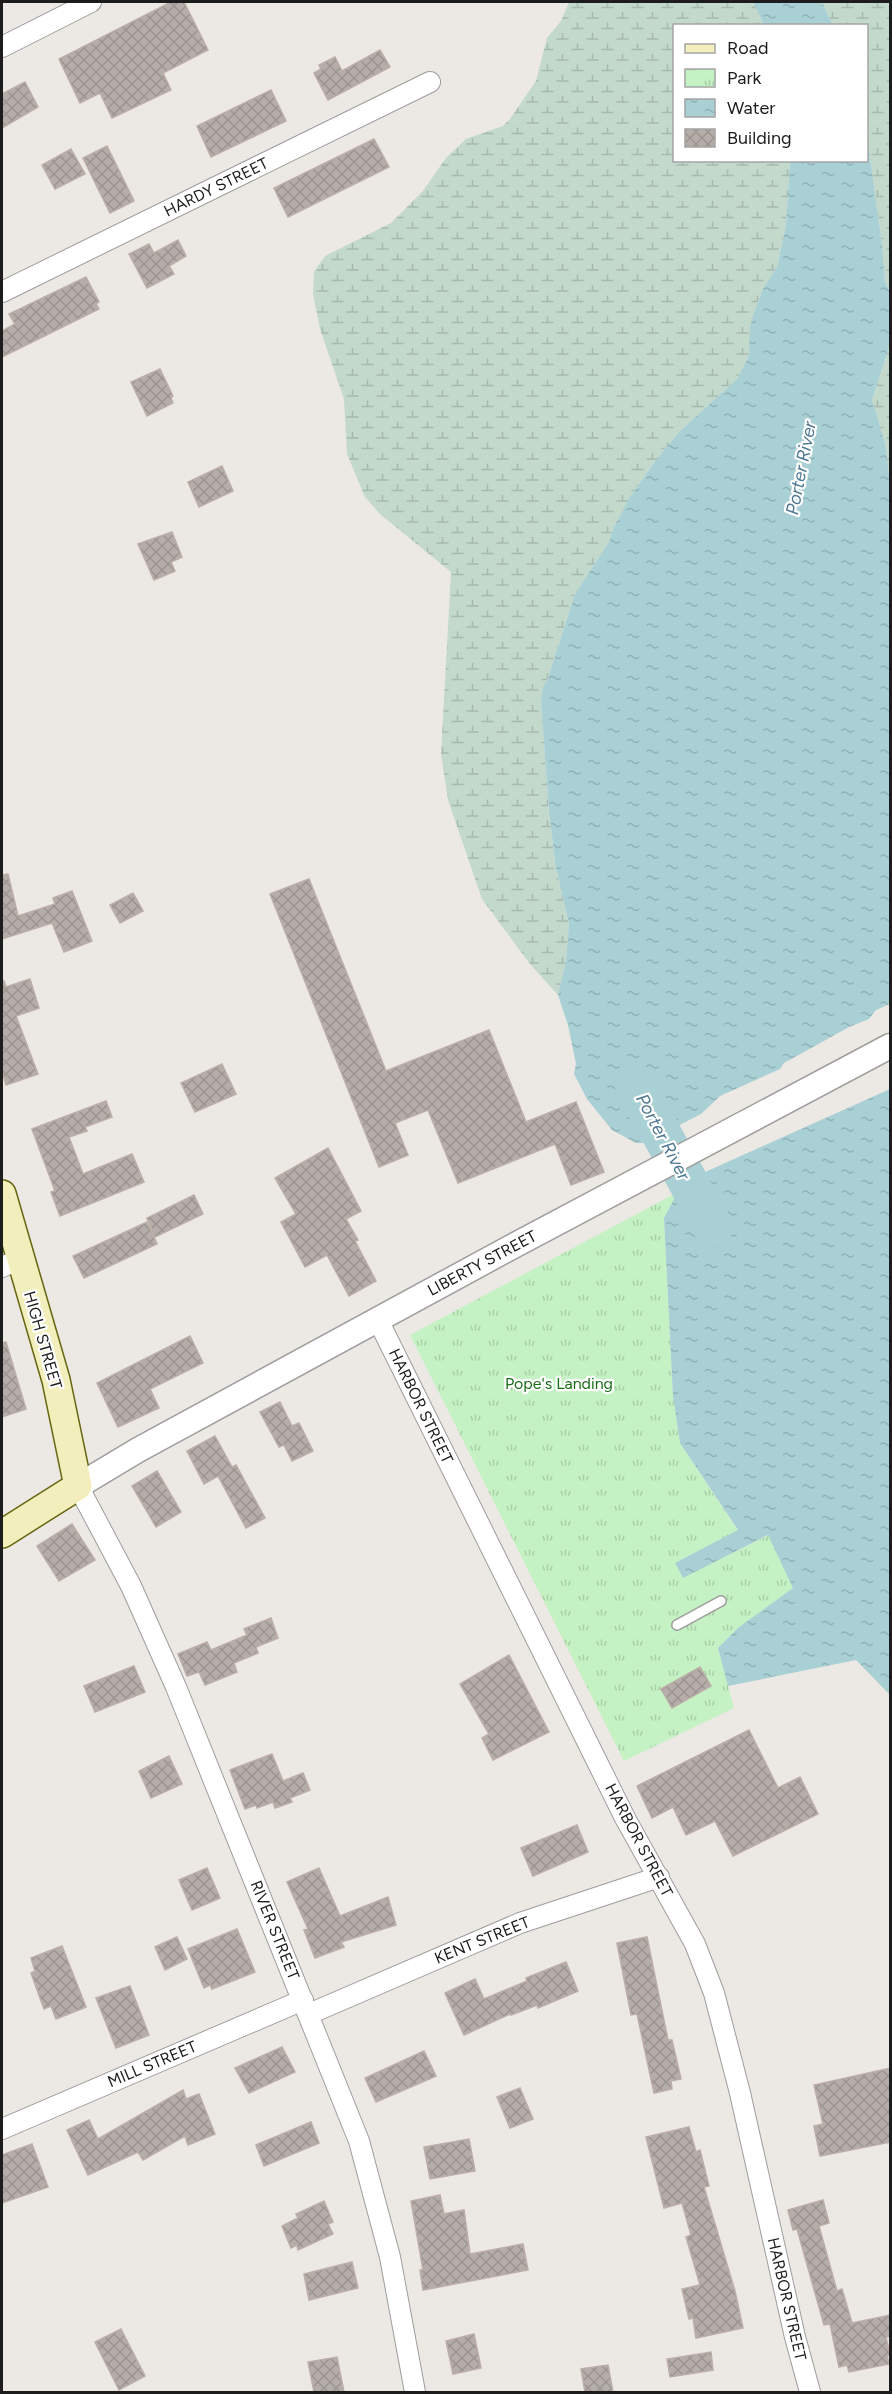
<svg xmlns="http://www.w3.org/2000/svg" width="892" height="2394" viewBox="0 0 892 2394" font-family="Figtree,sans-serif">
	<defs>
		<pattern id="wetland-marsh" width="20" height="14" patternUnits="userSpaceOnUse" patternTransform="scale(1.5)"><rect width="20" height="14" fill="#c2d9cc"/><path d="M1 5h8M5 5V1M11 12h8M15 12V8" fill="none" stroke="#a6baaf"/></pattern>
		<pattern id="park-tufts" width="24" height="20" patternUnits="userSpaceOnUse" patternTransform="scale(1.5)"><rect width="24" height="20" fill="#c5f2c4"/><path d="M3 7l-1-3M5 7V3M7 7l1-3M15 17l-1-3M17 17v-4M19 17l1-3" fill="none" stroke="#a9cfa8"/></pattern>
		<pattern id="water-ripples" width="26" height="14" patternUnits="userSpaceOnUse" patternTransform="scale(1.5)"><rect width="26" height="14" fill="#a8d0d5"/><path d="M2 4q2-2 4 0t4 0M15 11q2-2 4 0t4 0" fill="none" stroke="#90b2b6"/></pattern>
		<pattern id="building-cross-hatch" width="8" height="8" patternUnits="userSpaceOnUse" patternTransform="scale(1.5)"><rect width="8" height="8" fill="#b5ada9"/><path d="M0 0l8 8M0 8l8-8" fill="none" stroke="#9b9491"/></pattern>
	</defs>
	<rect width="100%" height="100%" fill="#ece8e3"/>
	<g fill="url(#wetland-marsh)">
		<polygon points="569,2 753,2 764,25 674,26 674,160 790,161 786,225 777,267 760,296 753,316 749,356 737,379 680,431 656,460 634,491 612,531 609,542 575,594 547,681 543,686 541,701 549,812 556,868 569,924 566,961 558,995 530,964 482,899 448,800 441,754 451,572 380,514 365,497 347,454 344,399 320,329 313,294 314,272 325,256 391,223 423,191 446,158 466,139 503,126 510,119 536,81 547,38 561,21"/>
		<polygon points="822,2 890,2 890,292 885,282 882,245 867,135 866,26 833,25"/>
		<polygon points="890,344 890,484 872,400"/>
	</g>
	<polygon fill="url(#park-tufts)" points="678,1192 664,1218 673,1396 680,1443 738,1531 675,1563 684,1577 769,1535 794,1588 738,1628 718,1648 734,1708 624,1761 410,1335"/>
	<g fill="url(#water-ripples)">
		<polygon points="753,2 822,2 833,25 764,25"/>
		<polygon points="867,135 882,245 885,282 890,292 890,344 872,400 885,444 890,484 890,1004 876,1010 869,1019 849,1027 784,1063 780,1069 720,1096 701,1114 644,1143 636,1143 612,1130 587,1099 574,1074 576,1064 568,1025 558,995 566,961 569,924 556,868 549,812 541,701 543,686 547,681 575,594 609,542 612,531 630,497 656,460 680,431 737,379 749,356 750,328 754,312 763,289 777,267 786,225 790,161 866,160"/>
		<polygon points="890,1089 890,1695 856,1660 728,1686 718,1648 738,1628 793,1588 768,1535 683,1578 675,1563 738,1530 680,1443 673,1396 664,1218 683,1182"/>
	</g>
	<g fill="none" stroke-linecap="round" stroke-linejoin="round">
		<polyline stroke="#a8d0d5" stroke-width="40" points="635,1086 713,1227"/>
	</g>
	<g fill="url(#building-cross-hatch)" stroke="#bcaea7" stroke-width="1.5">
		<polygon points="171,2 184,2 208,50 163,73 171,90 112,118 100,93 80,103 59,59"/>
		<polygon points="380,50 390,67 328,100 314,73 321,69 319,65 335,57 342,71"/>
		<polygon points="25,82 38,107 2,128 2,94"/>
		<polygon points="271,90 286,121 211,157 197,126"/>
		<polygon points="374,139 389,167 288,217 274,188"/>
		<polygon points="107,146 134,201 110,213 83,158"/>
		<polygon points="71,149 85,174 55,189 42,165"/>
		<polygon points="178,240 186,256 169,266 174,274 147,288 129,254 149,244 154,253"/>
		<polygon points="86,277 99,302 96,304 99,309 2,357 2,331 15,324 9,314"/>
		<polygon points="160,369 173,396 171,398 173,403 147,416 131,382"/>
		<polygon points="222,466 233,491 199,507 188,482"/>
		<polygon points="172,532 182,557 171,562 175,571 154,580 138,544"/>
		<polygon points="8,874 18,916 55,904 53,898 72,891 92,941 64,952 52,923 2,939 2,875"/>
		<polygon points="309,879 386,1071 489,1030 526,1122 576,1102 604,1172 571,1185 555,1144 458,1183 428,1110 395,1123 408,1155 379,1167 270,894"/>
		<polygon points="133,893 143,911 120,923 110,905"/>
		<polygon points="30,979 39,1008 16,1016 38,1074 6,1085 2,1071 2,981 4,981 6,987"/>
		<polygon points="222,1064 236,1094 195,1112 181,1083"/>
		<polygon points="106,1101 112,1117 85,1127 87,1131 69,1137 83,1174 132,1154 144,1182 60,1216 51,1192 55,1191 32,1129"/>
		<polygon points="328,1148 361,1211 346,1219 358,1240 355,1241 376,1281 349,1296 327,1255 305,1267 281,1222 296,1214 275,1178"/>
		<polygon points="194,1195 203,1214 155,1237 147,1218"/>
		<polygon points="147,1222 157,1244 84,1278 73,1256"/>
		<polygon points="190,1336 203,1363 150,1389 159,1408 118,1427 97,1383"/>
		<polygon points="6,1342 26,1409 2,1417 2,1343"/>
		<polygon points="280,1402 292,1426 299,1423 313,1451 292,1461 284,1445 279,1447 260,1412"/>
		<polygon points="215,1436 232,1467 236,1465 265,1518 246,1528 218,1476 204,1484 187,1451"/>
		<polygon points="157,1471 181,1512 156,1527 132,1486"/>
		<polygon points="72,1524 95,1560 59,1581 37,1546"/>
		<polygon points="271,1618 278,1638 256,1647 258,1653 234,1663 237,1672 205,1685 199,1672 187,1676 178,1654 207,1642 211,1650 247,1635 244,1629"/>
		<polygon points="509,1655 549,1732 493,1760 482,1738 489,1734 460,1684"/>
		<polygon points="134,1666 145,1692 95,1712 84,1686"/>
		<polygon points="700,1667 711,1686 672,1708 661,1689"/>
		<polygon points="749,1730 778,1788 800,1777 818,1814 733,1856 715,1821 686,1835 673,1807 652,1818 637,1786"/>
		<polygon points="272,1754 283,1781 303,1773 310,1790 290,1798 292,1802 275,1808 273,1802 257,1808 256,1805 245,1809 230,1770"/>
		<polygon points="169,1756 182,1784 151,1798 139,1771"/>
		<polygon points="577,1825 588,1852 533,1876 521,1848"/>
		<polygon points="207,1868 220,1898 192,1910 179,1880"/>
		<polygon points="319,1868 340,1916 388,1897 396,1925 341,1942 344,1947 315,1958 304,1930 308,1929 287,1882"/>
		<polygon points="237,1929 255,1972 212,1989 210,1985 204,1988 188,1949"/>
		<polygon points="177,1937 187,1959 165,1970 155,1947"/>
		<polygon points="647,1937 668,2040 672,2040 681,2079 671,2081 672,2089 654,2093 637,2014 631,2015 617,1943"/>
		<polygon points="62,1946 86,2007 56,2019 51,2006 44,2009 31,1973 35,1971 31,1958"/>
		<polygon points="566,1962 578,1991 538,2008 537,2005 511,2015 510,2014 464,2035 445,1993 475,1979 484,1999 527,1981 526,1978"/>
		<polygon points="130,1986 149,2035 116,2048 96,1998"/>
		<polygon points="282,2047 295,2072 249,2093 235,2068"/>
		<polygon points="424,2051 436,2076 376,2102 365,2078"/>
		<polygon points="891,2068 891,2142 820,2156 814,2126 823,2124 814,2085"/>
		<polygon points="520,2088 533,2119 510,2128 497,2097"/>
		<polygon points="183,2090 186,2099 199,2094 215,2134 188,2145 185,2136 143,2160 138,2152 88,2175 67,2130 89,2120 98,2139"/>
		<polygon points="311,2122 319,2143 264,2166 256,2145"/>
		<polygon points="689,2127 696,2152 700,2150 709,2186 704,2187 735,2291 743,2328 696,2338 693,2318 689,2319 682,2289 700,2285 686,2237 691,2235 682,2203 664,2208 646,2137"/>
		<polygon points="469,2139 475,2171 430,2179 424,2147"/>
		<polygon points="32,2144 48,2187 2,2203 2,2155"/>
		<polygon points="440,2195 444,2214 464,2210 470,2254 523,2244 528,2270 423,2290 420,2270 423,2270 411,2201"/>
		<polygon points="823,2200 829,2223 819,2226 837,2291 842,2289 852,2323 891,2315 891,2336 886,2337 890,2355 887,2356 889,2364 849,2372 847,2365 839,2367 830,2324 824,2325 797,2229 793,2230 788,2210"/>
		<polygon points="324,2201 333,2222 328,2224 333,2234 298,2250 297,2245 291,2248 282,2226 298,2218 296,2214"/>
		<polygon points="352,2262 358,2288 309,2300 304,2274"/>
		<polygon points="121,2329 145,2376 119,2390 95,2342"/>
		<polygon points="474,2334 481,2368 453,2374 446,2341"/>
		<polygon points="711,2352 713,2370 670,2377 667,2359"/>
		<polygon points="337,2357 344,2392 314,2392 308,2362"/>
		<polygon points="608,2365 613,2392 585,2392 581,2369"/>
	</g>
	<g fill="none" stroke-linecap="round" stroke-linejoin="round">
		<g stroke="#9d9d9d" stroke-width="12">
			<polyline id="service" points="677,1625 721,1601"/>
		</g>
		<g stroke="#9d9d9d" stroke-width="22">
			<g id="minor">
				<polyline points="2,47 91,2"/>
				<polyline points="2,292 430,82"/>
				<polyline points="2,1267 20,1259"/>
				<polyline points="378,1320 625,1818 695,1944 714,1993 740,2093 795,2337 810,2392"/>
				<polyline points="78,1486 131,1586 176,1687 359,2141 390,2257 415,2392"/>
				<polyline points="309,2014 520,1923 659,1877"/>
				<polyline points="2,2129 303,2000"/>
			</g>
		</g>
		<g stroke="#9d9d9d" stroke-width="27">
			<polyline id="tertiary" points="78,1486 138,1450 504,1251 890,1046"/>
		</g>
		<g stroke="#666610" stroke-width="30">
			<polyline id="secondary" points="2,1194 56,1380 78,1486 2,1534"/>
		</g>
		<use href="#service" stroke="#fff" stroke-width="9"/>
		<use href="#minor" stroke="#fff" stroke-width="20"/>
		<use href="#tertiary" stroke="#fff" stroke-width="24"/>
		<use href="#secondary" stroke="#f2efbc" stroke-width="27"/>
	</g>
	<g text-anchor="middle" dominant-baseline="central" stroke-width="4.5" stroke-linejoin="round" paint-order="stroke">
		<g font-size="16" fill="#1c1c1c" stroke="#fff">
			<text transform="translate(216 187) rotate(-26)">HARDY STREET</text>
			<text transform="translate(482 1263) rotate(-28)">LIBERTY STREET</text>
			<text transform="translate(43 1340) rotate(74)">HIGH STREET</text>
			<text transform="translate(421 1406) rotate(64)">HARBOR STREET</text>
			<text transform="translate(639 1840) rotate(62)">HARBOR STREET</text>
			<text transform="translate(275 1930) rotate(68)">RIVER STREET</text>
			<text transform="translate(482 1940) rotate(-22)">KENT STREET</text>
			<text transform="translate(152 2064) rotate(-23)">MILL STREET</text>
			<text transform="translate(787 2299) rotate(77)">HARBOR STREET</text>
		</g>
		<g font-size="16" fill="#196d17" stroke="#fff">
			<text x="559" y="1383">Pope's Landing</text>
		</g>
		<g font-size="18" font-style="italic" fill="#4d7792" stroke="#fff">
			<text transform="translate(801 468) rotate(-79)">Porter River</text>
			<text transform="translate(663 1137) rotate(62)">Porter River</text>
		</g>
	</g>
	<rect width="892" height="2394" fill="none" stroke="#1c1c1c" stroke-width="6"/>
	<rect x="673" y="24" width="195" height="138" fill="#ffffff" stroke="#a4a4a4" stroke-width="1.5"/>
	<rect x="685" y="44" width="30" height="9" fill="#f2efbc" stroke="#a4a4a4" stroke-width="1.5"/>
	<text x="727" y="54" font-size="18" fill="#1c1c1c">Road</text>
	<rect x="685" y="69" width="30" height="18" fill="url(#park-tufts)" stroke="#a4a4a4" stroke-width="1.5"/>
	<text x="727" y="84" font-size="18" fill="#1c1c1c">Park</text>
	<rect x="685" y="99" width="30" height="18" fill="url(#water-ripples)" stroke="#a4a4a4" stroke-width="1.5"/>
	<text x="727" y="114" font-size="18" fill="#1c1c1c">Water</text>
	<rect x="685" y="129" width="30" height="18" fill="url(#building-cross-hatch)" stroke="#a4a4a4" stroke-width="1.5"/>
	<text x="727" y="144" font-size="18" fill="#1c1c1c">Building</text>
</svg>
